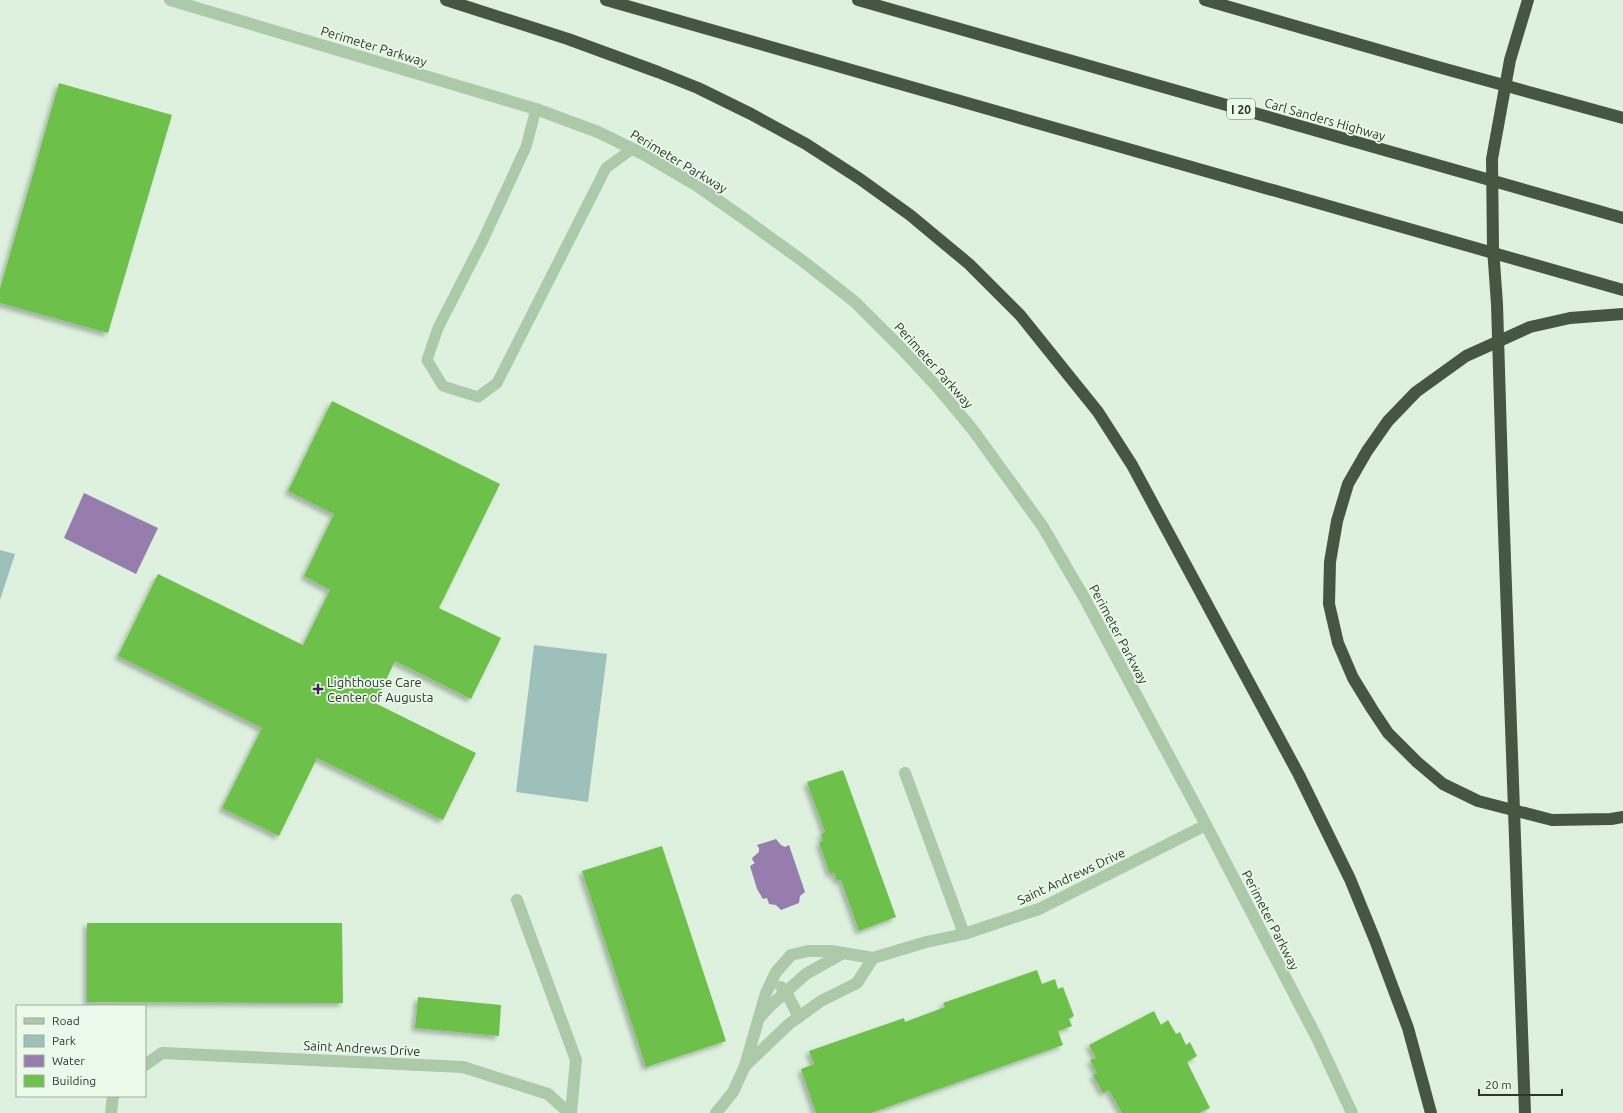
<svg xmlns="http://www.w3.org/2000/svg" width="1623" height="1113" viewBox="0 0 1623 1113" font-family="Ubuntu,sans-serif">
	<defs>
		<filter id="shadow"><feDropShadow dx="-3.5" dy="3.5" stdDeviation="2" flood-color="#0004"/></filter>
	</defs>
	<rect width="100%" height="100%" fill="#def1de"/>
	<g fill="#9ec0ba">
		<polygon points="0,550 15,554 0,600"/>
		<polygon points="534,645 607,654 588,802 516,792"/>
	</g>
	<g fill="#967dad">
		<polygon points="84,493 158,528 136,574 64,538"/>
		<polygon points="776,839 781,845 785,847 789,845 805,892 800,896 799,903 781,910 776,905 769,904 767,898 763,899 757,889 750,866 755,863 753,861 752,858 759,852 759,848 757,845"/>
	</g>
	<g fill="#6dc14c" filter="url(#shadow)">
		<polygon points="59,83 172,115 108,333 0,303 0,289"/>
		<polygon points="332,401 500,484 439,608 501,638 471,699 395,661 375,703 476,753 443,820 317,758 279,836 222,808 262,728 118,656 158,574 303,645 330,590 304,576 334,514 288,491"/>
		<polygon points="843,770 896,917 859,931 841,880 837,881 834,873 830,874 819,842 823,841 821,834 825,832 807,782"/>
		<polygon points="662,846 726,1041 646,1067 582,871"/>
		<polygon points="87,923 342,923 343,1003 87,1002"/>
		<polygon points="1037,970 1042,984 1055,979 1058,989 1063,987 1074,1016 1069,1019 1072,1026 1058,1031 1063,1045 871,1113 816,1113 801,1069 814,1064 809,1051 904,1018 905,1022 945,1007 943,1003"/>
		<polygon points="418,997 501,1005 499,1036 415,1028"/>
		<polygon points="1154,1011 1161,1025 1168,1020 1176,1034 1180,1032 1186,1045 1190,1042 1197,1056 1187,1062 1210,1108 1199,1113 1122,1113 1109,1090 1103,1093 1093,1075 1097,1073 1090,1060 1096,1058 1089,1045"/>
	</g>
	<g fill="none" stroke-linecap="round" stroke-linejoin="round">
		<polyline stroke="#acc9aa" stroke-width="11" points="536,109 526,147 483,240 438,328 427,360 443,386 478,397 497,383 606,168 632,149"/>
		<g stroke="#acc9aa" stroke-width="12">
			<polyline points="170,0 536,109 598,132 643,154 696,185 746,220 804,262 855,302 901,348 938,388 973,430 1043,527 1085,599 1206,825 1317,1038 1352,1113"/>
			<polyline points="905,773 964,934"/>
			<polyline points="517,900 576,1060 571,1113"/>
			<polyline points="781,987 786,992 799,1017"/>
			<polyline points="760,1017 771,1005 806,974 843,953"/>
			<polyline points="145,1065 162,1053 463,1067 548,1094 569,1113"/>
			<polyline points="746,1065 789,1024 821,1001 857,983 873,958"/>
			<polyline points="111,1113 113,1096"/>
			<polyline points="716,1113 733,1092 745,1066 766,993 776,972 791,955 808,951 831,951 873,958 926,942 964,934 1039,909 1206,825"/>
		</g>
		<g stroke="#455741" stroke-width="12">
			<polyline points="446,0 568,39 658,72 698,88 751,114 806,144 860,179 910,215 969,264 1020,315 1098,412 1132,465 1299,775 1350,879 1375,940 1408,1028 1431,1113"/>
			<polyline points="606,0 1623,290"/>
			<polyline points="858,0 1623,218"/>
			<polyline points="1205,0 1438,67 1623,118"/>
			<polyline points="1623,314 1570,318 1530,327 1466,356 1416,392 1388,421 1367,451 1348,484 1337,521 1330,562 1329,604 1338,643 1353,678 1372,709 1388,733 1417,762 1443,784 1478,801 1552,820 1611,819 1623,817"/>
			<polyline points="1518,922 1525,1113"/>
		</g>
		<polyline stroke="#455741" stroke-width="12" points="1518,922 1503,503 1497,304 1493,248 1492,159 1510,60 1528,0"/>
	</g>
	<path fill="#3e2057" stroke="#eaf9ea" stroke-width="1.5" d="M316 683h4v4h4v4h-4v4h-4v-4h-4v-4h4z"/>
	<g text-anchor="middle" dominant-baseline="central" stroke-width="3.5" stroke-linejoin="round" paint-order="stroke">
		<rect fill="#eaf9ea" stroke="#657163" stroke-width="1" x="1227" y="99" width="28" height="20" rx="3"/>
		<g font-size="12" font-weight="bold" fill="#2c3729">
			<text x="1241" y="109">I 20</text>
		</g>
		<g font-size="13" fill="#2c3729" stroke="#eaf9ea">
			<text transform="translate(374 46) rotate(17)">Perimeter Parkway</text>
			<text transform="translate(1325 119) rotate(16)">Carl Sanders Highway</text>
			<text transform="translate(679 161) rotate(31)">Perimeter Parkway</text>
			<text transform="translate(934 365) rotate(48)">Perimeter Parkway</text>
			<text transform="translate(1119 634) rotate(62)">Perimeter Parkway</text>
			<text transform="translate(1071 876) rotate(-25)">Saint Andrews Drive</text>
			<text transform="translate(1271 920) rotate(63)">Perimeter Parkway</text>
			<text transform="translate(362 1048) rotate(3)">Saint Andrews Drive</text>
		</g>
		<g font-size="13" fill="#2c3729" stroke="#eaf9ea" text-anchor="start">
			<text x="327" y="682">Lighthouse Care<tspan x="327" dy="15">Center of Augusta</tspan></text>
		</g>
	</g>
	<rect x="16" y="1005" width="130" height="92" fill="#eaf9ea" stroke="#9eab9d"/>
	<rect x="24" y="1018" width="20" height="6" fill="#acc9aa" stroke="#9eab9d"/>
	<text x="52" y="1025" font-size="12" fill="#2c3729">Road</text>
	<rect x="24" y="1035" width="20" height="12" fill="#9ec0ba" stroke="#9eab9d"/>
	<text x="52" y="1045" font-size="12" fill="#2c3729">Park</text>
	<rect x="24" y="1055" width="20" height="12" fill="#967dad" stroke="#9eab9d"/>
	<text x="52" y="1065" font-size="12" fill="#2c3729">Water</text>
	<rect x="24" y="1075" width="20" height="12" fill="#6dc14c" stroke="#9eab9d"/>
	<text x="52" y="1085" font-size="12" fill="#2c3729">Building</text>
	<path d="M1479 1089v6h83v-6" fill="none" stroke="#2c3729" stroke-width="2"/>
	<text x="1485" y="1089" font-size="12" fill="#2c3729" stroke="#eaf9ea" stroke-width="3" paint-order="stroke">20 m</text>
</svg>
